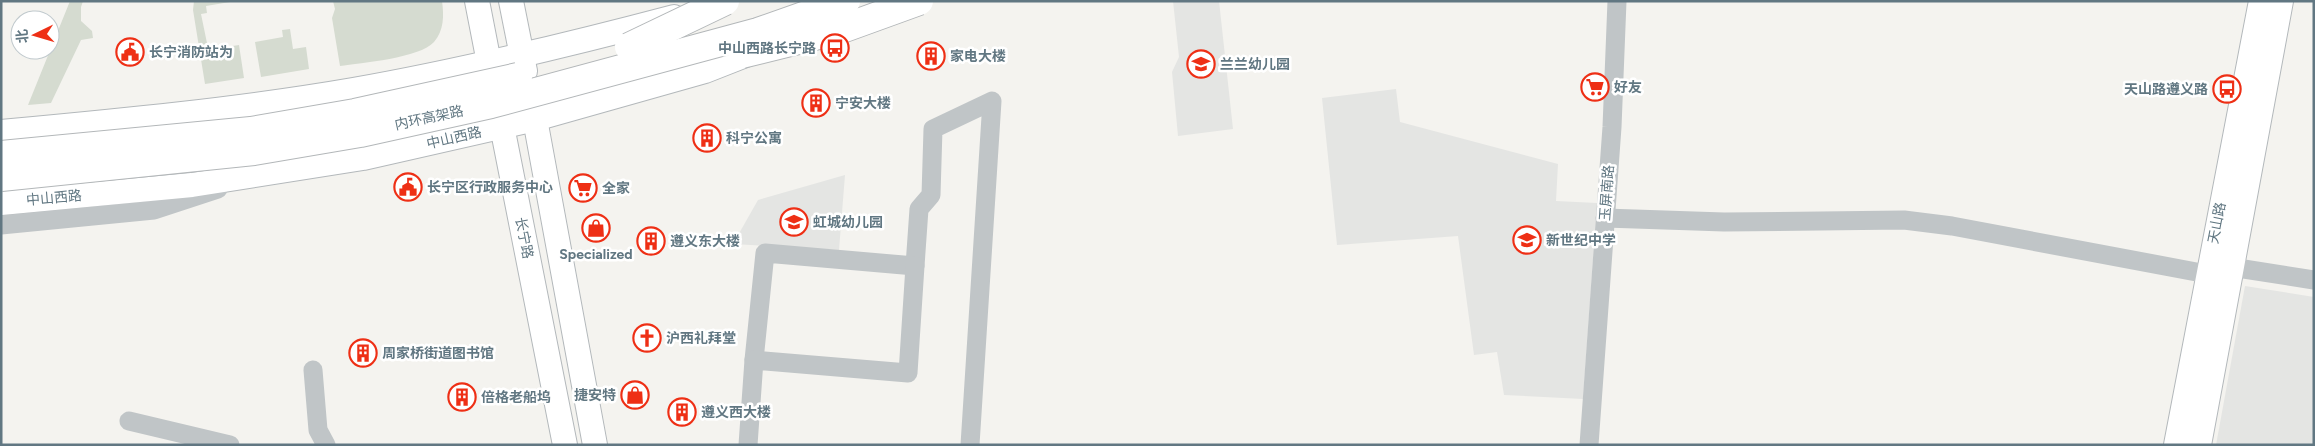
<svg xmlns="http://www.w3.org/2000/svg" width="2315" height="446" viewBox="0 0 2315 446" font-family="Figtree,'Noto Sans SC',sans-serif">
	<rect width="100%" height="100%" fill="#f4f3ef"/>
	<g fill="#e4e5e3">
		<polygon points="1173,1 1219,1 1233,129 1178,136 1172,72 1179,57"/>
		<polygon points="1396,89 1400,122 1558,164 1556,201 1597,203 1583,399 1504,395 1497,352 1474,355 1458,236 1337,245 1322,98"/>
		<polygon points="845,175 839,250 733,244 758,200"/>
		<polygon points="2245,286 2314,297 2314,445 2216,445"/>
	</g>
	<g fill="#d5dbd0">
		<polygon points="70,1 83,1 81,7 81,21 92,31 93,38 81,40 51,103 28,105"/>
		<polygon points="194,1 236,1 206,6 207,13 201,14 208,48 213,49 239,45 244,78 205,84 193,10"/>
		<path d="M 333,1 L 442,1 C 444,16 444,30 434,42 C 420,58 361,63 340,66 L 332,18 L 335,9 Z"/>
		<polygon points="290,29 293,49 306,47 309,69 261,77 255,42 283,37 282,30"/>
	</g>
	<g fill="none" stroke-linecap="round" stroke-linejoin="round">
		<g stroke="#b3b8bb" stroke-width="26">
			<g id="major">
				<polyline points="477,1 492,78"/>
				<polyline points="511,1 525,71"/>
				<polyline points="532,103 595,445"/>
				<polyline points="499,111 565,445"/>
				<path d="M 1,132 C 119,121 237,110 353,90 C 461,71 568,45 674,17"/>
				<polyline points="1,203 192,185 363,158 535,119 705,71 761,49"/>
				<polyline points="2176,445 2261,1"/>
				<polyline points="2199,445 2281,1"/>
			</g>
		</g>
		<g stroke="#c0c5c7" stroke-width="19">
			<polyline points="1605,218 1724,222 1904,220 1952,226 2207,274"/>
			<polyline points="1,225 154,210 218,189"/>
			<polyline points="2231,267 2314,280"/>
			<polyline points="754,360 765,253 915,266 919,209 931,195 933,129 992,101 970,445"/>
			<polyline points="313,370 318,430 326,445"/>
			<polyline points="129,421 230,445"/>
			<polyline points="748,445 754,360 908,373 915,266"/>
			<polyline points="1589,445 1612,127 1617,1"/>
		</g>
		<use href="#major" stroke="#fff" stroke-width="24"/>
		<g stroke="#b3b7b9" stroke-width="30" stroke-linecap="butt">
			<g id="highway-bridge">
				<polyline points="629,47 725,1"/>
				<polyline points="742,54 839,30 919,1"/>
				<polyline points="1,155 251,131 355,113 518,77"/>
				<polyline points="1,177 254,151 360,133 491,104 758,32 846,1"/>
			</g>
		</g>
		<use href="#highway-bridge" stroke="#fff" stroke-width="28"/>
	</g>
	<defs>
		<g id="bus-ring" transform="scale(1.4375)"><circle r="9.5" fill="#fff" stroke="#ee2f15" stroke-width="1.5"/><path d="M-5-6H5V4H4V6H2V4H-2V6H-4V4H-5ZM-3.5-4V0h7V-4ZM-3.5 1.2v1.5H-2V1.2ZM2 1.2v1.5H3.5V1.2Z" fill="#ee2f15"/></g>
		<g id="civic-ring" transform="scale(1.4375)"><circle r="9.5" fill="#fff" stroke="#ee2f15" stroke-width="1.5"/><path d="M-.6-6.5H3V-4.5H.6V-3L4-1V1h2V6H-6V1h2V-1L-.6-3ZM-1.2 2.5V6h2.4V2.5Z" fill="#ee2f15"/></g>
		<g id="building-ring" transform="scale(1.4375)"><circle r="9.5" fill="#fff" stroke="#ee2f15" stroke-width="1.5"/><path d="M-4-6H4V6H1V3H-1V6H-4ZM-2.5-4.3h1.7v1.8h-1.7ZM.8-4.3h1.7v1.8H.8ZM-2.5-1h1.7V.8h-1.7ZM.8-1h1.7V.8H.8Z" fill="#ee2f15"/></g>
		<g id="school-ring" transform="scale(1.4375)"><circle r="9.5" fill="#fff" stroke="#ee2f15" stroke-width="1.5"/><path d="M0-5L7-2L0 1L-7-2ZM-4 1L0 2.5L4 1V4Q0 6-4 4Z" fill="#ee2f15"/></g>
		<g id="supermarket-ring" transform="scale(1.4375)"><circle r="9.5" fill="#fff" stroke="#ee2f15" stroke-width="1.5"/><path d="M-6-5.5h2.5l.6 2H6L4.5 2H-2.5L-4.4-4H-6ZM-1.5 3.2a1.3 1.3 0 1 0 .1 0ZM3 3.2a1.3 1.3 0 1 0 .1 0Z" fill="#ee2f15"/></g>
		<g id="shop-ring" transform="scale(1.4375)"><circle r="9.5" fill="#fff" stroke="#ee2f15" stroke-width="1.5"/><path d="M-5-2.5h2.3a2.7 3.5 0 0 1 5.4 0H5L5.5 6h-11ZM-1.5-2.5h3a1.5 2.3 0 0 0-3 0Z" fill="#ee2f15"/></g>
		<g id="church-ring" transform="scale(1.4375)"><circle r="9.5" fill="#fff" stroke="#ee2f15" stroke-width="1.5"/><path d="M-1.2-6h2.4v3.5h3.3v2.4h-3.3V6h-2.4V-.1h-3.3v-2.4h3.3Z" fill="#ee2f15"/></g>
	</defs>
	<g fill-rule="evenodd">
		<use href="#bus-ring" x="835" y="48"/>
		<use href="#civic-ring" x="130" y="52"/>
		<use href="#building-ring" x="931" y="56"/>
		<use href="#school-ring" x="1201" y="64"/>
		<use href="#supermarket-ring" x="1595" y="87"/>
		<use href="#bus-ring" x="2227" y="89"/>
		<use href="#building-ring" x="816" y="103"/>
		<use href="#building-ring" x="707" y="138"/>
		<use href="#civic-ring" x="408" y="187"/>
		<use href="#supermarket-ring" x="583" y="188"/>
		<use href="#school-ring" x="794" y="222"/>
		<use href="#shop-ring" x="596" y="228"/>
		<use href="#school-ring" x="1527" y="240"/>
		<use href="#building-ring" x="651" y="241"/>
		<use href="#church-ring" x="647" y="338"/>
		<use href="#building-ring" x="363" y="353"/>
		<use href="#shop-ring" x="635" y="395"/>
		<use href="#building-ring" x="462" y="397"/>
		<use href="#building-ring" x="682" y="412"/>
	</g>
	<g text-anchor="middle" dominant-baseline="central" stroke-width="5" stroke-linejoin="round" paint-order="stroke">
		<g font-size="14" font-weight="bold" fill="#617782" stroke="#fff" text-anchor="start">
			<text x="816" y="48" text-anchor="end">中山西路长宁路</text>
			<text x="149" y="52">长宁消防站为</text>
			<text x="950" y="56">家电大楼</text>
			<text x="1220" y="64">兰兰幼儿园</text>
			<text x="1614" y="87">好友</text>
			<text x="2208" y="89" text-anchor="end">天山路遵义路</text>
			<text x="835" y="103">宁安大楼</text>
			<text x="726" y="138">科宁公寓</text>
			<text x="427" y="187">长宁区行政服务中心</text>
			<text x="602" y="188">全家</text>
			<text x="813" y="222">虹城幼儿园</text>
			<text x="1546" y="240">新世纪中学</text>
			<text x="670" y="241">遵义东大楼</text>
			<text x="596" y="254" text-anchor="middle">Specialized</text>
			<text x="666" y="338">沪西礼拜堂</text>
			<text x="382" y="353">周家桥街道图书馆</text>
			<text x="616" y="395" text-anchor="end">捷安特</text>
			<text x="481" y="397">倍格老船坞</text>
			<text x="701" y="412">遵义西大楼</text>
		</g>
		<g font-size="14" fill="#617782" stroke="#fff">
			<text transform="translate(429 118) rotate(-12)">内环高架路</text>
			<text transform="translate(454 138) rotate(-13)">中山西路</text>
			<text transform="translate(1607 193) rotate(-86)">玉屏南路</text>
			<text transform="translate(54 198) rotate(-5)">中山西路</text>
			<text transform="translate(2217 223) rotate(-79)">天山路</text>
			<text transform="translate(524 238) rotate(79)">长宁路</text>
		</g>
	</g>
	<rect width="2315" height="446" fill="none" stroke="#617782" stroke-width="5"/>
	<g transform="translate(35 35) rotate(265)"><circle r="24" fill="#ffffff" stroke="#c0c9cd"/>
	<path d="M0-4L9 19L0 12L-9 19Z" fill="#ee2f15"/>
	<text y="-8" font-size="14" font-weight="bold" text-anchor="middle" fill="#617782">北</text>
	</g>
</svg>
